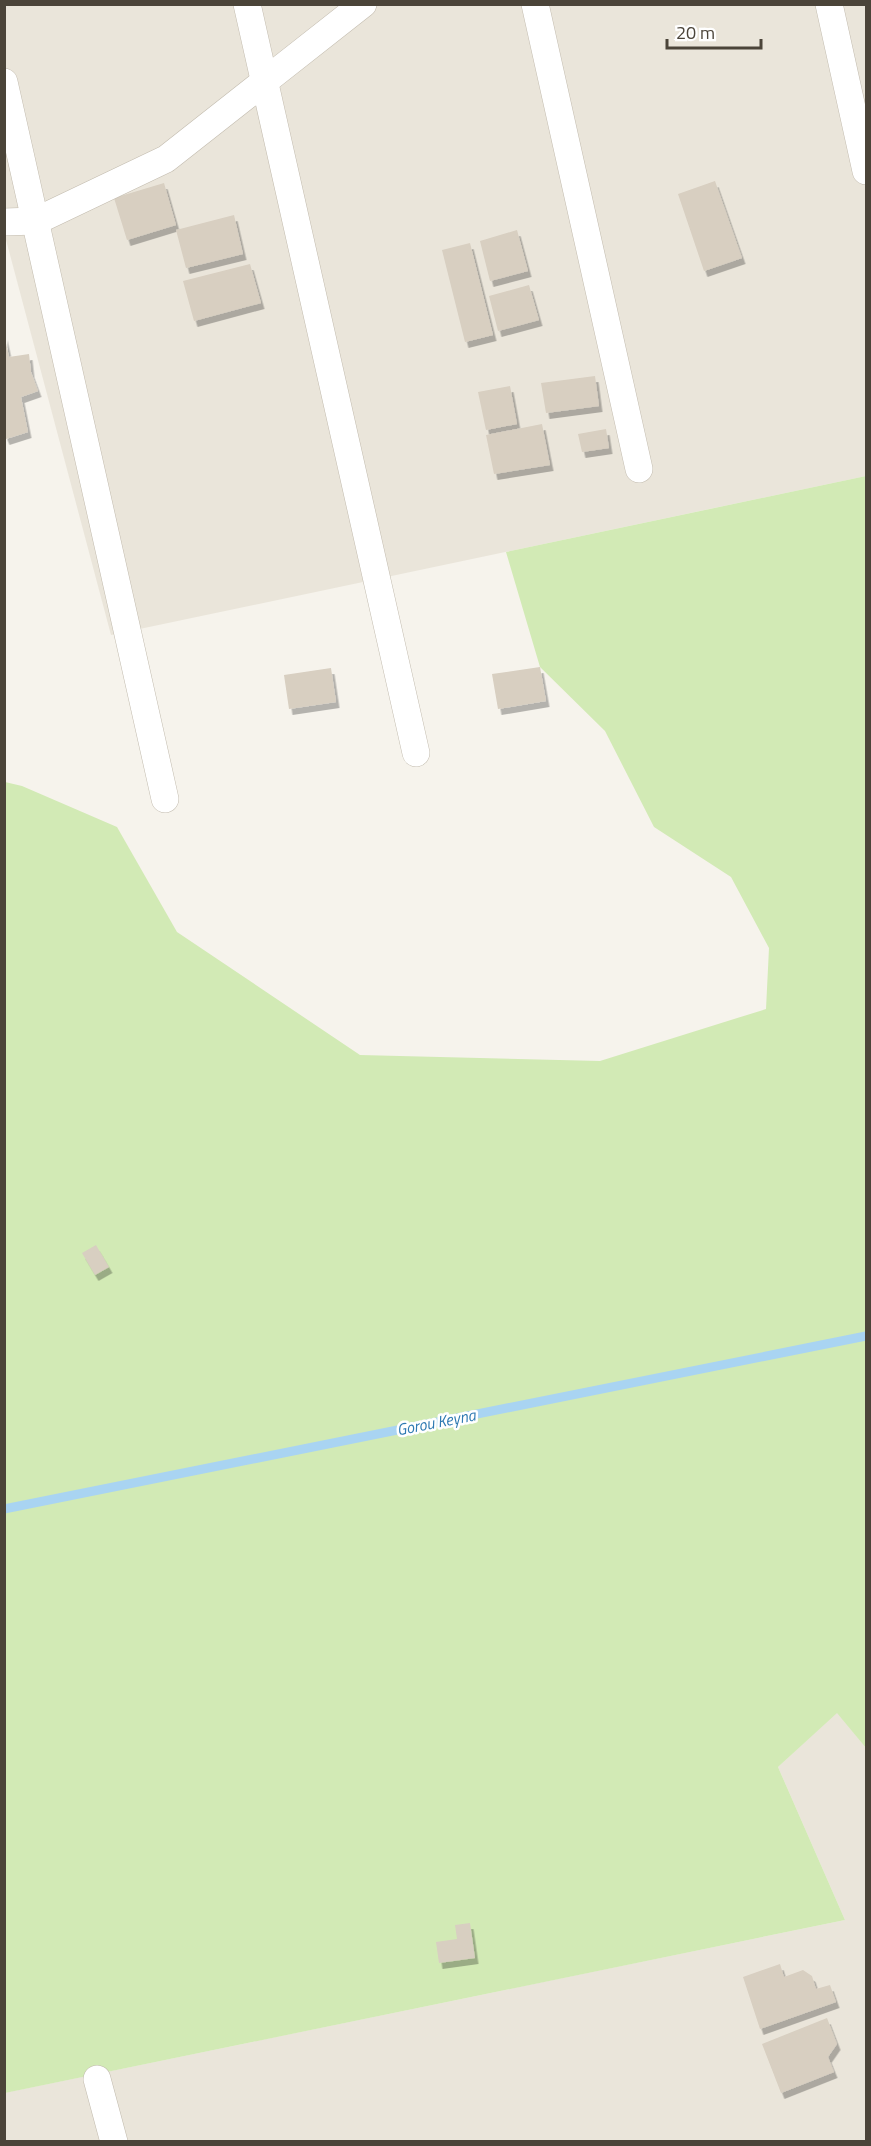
<svg xmlns="http://www.w3.org/2000/svg" width="871" height="2146" viewBox="0 0 871 2146" font-family="'Titillium Web',sans-serif">
	<defs>
		<filter id="shadow"><feDropShadow dx="3.5" dy="6" stdDeviation="0" flood-color="#0004"/></filter>
	</defs>
	<rect width="100%" height="100%" fill="#f6f3ec"/>
	<g fill="#eae5da">
		<polygon points="4,5 866,5 866,476 111,635 5,236"/>
		<polygon points="837,1712 866,1748 866,2141 5,2141 4,2093 845,1920 778,1767"/>
	</g>
	<polygon fill="#d2eab5" points="866,476 866,1748 837,1713 778,1767 845,1920 5,2093 5,782 22,786 117,827 177,932 360,1055 600,1061 766,1009 769,948 731,877 654,827 605,731 540,667 506,552"/>
	<g fill="none" stroke-linecap="round" stroke-linejoin="round">
		<polyline stroke="#a9d4f2" stroke-width="9" points="4,1509 866,1336"/>
	</g>
	<g fill="#d8cfc1" filter="url(#shadow)">
		<polygon points="715,181 742,258 704,271 678,194"/>
		<polygon points="164,183 176,225 127,240 114,198"/>
		<polygon points="234,215 243,254 186,268 176,230"/>
		<polygon points="517,230 528,271 490,281 480,241"/>
		<polygon points="470,243 493,335 465,342 442,250"/>
		<polygon points="250,264 261,303 194,321 183,281"/>
		<polygon points="529,285 539,320 498,331 489,296"/>
		<polygon points="4,334 9,357 29,354 31,372 38,391 21,397 28,432 6,439 4,434"/>
		<polygon points="595,376 599,406 546,413 541,383"/>
		<polygon points="510,386 517,424 486,430 478,392"/>
		<polygon points="542,424 550,465 494,474 486,435"/>
		<polygon points="606,429 609,448 582,452 578,434"/>
		<polygon points="540,667 546,701 498,709 492,674"/>
		<polygon points="331,668 336,702 289,709 284,675"/>
		<polygon points="96,1245 109,1267 95,1275 82,1253"/>
		<polygon points="470,1923 475,1958 439,1963 436,1942 457,1939 455,1925"/>
		<polygon points="780,1964 784,1977 803,1970 812,1976 816,1989 830,1985 836,2002 760,2029 743,1977"/>
		<polygon points="827,2018 837,2044 828,2057 834,2072 781,2093 762,2044"/>
	</g>
	<g fill="none" stroke-linecap="round" stroke-linejoin="round">
		<g stroke="#c2bbae" stroke-width="28">
			<g id="minor">
				<polyline points="247,4 416,753"/>
				<polyline points="535,4 639,469"/>
				<polyline points="829,4 866,171"/>
				<polyline points="4,82 165,799"/>
				<polyline points="4,222 36,221 166,159 363,4"/>
				<polyline points="97,2079 114,2142"/>
			</g>
		</g>
		<use href="#minor" stroke="#fff" stroke-width="27"/>
	</g>
	<g text-anchor="middle" dominant-baseline="central" stroke-width="5" stroke-linejoin="round" paint-order="stroke">
		<g font-size="16" font-style="italic" fill="#2e7ab2" stroke="#fff">
			<text transform="translate(436 1422) rotate(-11)">Gorou Keyna</text>
		</g>
	</g>
	<rect width="871" height="2146" fill="none" stroke="#4b4439" stroke-width="12"/>
	<path d="M667 39v9h94v-9" fill="none" stroke="#4b4439" stroke-width="3"/>
	<text x="676" y="39" font-size="18" fill="#4b4439" stroke="#ffffff" stroke-width="4.5" paint-order="stroke">20 m</text>
</svg>
